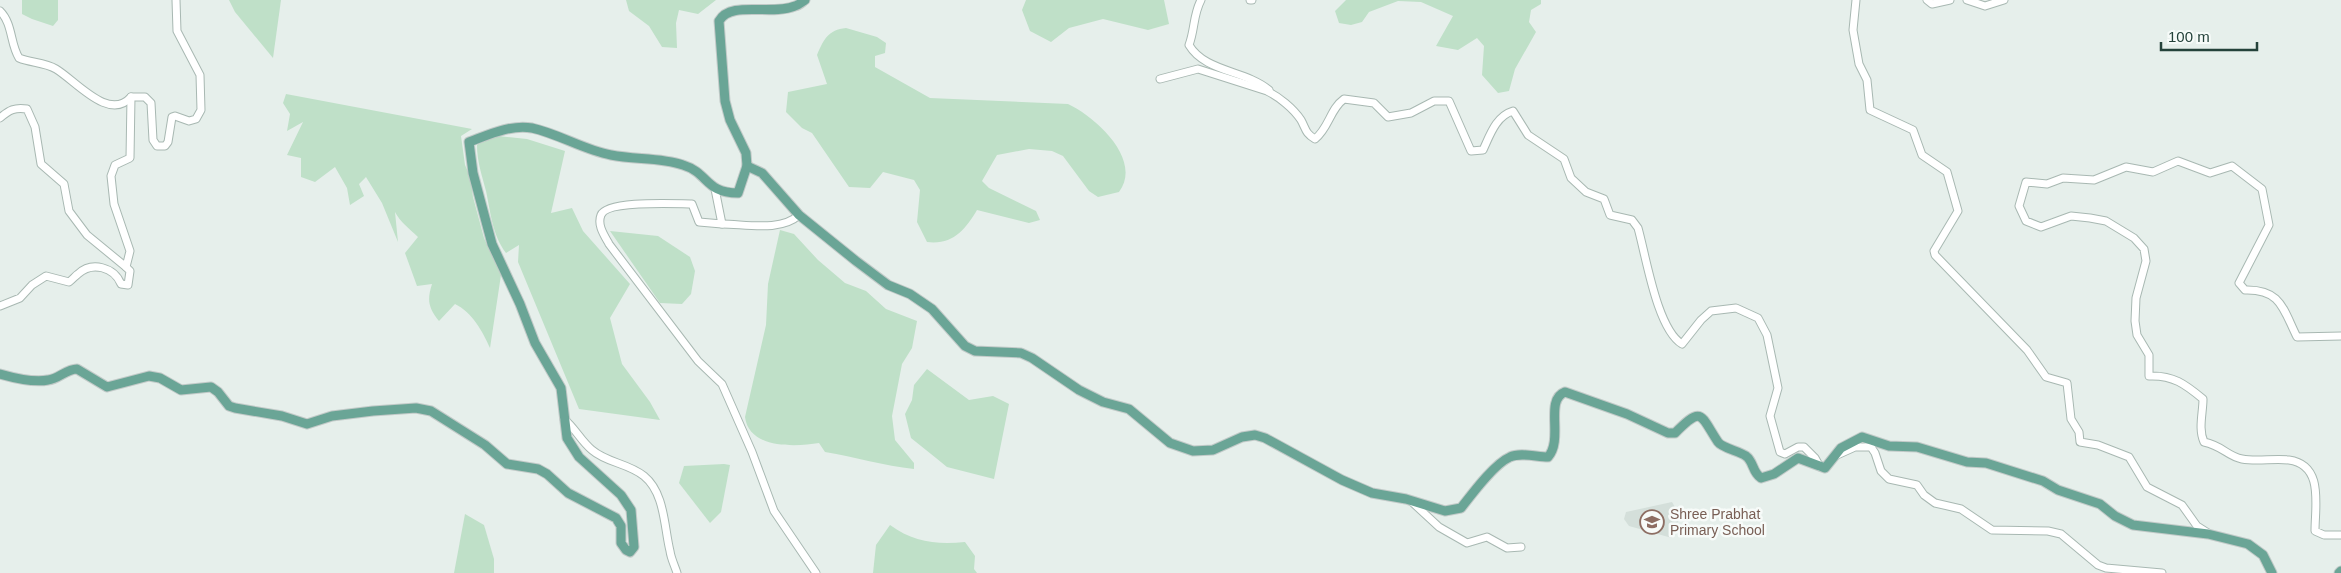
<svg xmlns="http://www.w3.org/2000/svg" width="2341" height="573" viewBox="0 0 2341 573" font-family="Helvetica,sans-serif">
	<rect width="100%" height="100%" fill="#e6efeb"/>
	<polygon fill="#d4dfda" points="1672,502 1680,516 1672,538 1629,526 1624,519 1626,512"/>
	<g fill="#bfe0c8">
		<polygon points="22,0 58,0 58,20 53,26 32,19 22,14"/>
		<polygon points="229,0 281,0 273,58 235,12"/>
		<polygon points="626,0 716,0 698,14 679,10 676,23 677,48 662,47 649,26 629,11"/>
		<polygon points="1026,0 1164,0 1169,24 1148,30 1103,19 1069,28 1051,42 1030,31 1022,10"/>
		<polygon points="1346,0 1541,0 1541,4 1531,10 1529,22 1536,32 1515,69 1509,91 1498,93 1482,75 1484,46 1477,38 1458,50 1436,46 1453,16 1421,2 1398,1 1369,12 1362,22 1351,25 1339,23 1335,11"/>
		<path d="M 846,28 L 877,37 L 886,43 L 885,53 L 875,56 L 875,67 L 930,98 L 1068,104 C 1096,117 1143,160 1119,192 L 1098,197 L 1089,191 L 1063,156 L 1052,151 L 1029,149 L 997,155 L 982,181 L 989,188 L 1036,211 L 1040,220 L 1029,223 L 977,210 C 965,230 953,245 927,242 L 917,222 L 920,190 L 914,180 L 883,172 L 870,188 L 849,187 L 812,133 L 802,128 L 786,112 L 788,92 L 827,84 L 817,55 C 824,39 828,30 846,28 Z"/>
		<path d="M 286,94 L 472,129 L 461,136 L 465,165 L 470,176 L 473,197 L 484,238 L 501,275 L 490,348 C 483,332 472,312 455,304 L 439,321 C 428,307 427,300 432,284 L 417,286 L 405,253 L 418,237 C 410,229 400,222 395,212 L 398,242 L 382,203 L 366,177 L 359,184 L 364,196 L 350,205 L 347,188 L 335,167 L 315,182 L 301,177 L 301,158 L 287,155 L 303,122 L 287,131 L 290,114 L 283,103 Z"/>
		<path d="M 487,135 L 527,139 L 565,151 L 551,213 L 572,208 L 583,231 L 630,284 L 610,318 L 622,364 L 650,402 L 660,420 L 579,409 L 518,262 L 519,245 L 506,253 C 492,234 491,214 486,191 C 482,175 477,162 477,145 Z"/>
		<path d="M 780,230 L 794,234 L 818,260 L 845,283 L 866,291 L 886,309 L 917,321 L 912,348 L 902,364 L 892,416 L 895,440 L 914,463 L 914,469 C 884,466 855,457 825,452 L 819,443 C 795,447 749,449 745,417 L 766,325 L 768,284 Z"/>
		<polygon points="610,231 658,236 690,257 695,271 691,294 682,304 660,303"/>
		<polygon points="927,369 969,400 993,396 1009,404 994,479 947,467 936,458 911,438 905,414 912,400 914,385"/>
		<polygon points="724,464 730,465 721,512 710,523 679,483 684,466"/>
		<polygon points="465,514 484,525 494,559 494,573 454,573"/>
		<path d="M 890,525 C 913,542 937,545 965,542 L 975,556 L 974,569 L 977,573 L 873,573 L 876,545 Z"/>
	</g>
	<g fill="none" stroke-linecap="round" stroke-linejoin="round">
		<g stroke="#a8b8b2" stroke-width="9">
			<g id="minor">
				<path d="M 1201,0 C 1193,15 1195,29 1189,45 C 1205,72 1245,70 1269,90"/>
				<polyline points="1250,0 1252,0"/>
				<polyline points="1856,0 1853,30 1859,64 1867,80 1870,110 1913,130 1922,155 1947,172 1958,211 1934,251 1935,255 2027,350 2046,377 2067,383 2071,419 2079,432 2080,442 2098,445 2129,457 2147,487 2182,505 2197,526 2208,533"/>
				<polyline points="1927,0 1932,4 1950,0"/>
				<polyline points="1967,0 1985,6 2004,0"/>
				<path d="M 0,11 C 13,24 10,44 19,58 C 31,63 44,62 56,69 C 76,81 109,122 131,97"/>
				<path d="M 1160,79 L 1198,69 L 1267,91 C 1279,97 1293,108 1301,120 C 1306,129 1305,133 1315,139 C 1329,128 1330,109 1344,99 L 1374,103 L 1388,117 L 1411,113 L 1434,101 L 1449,101 L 1471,151 L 1483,150 C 1490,135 1496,116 1513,111 L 1528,135 L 1564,159 L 1571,178 L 1586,192 L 1604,199 L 1610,215 L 1632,220 L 1638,228 C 1646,256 1657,329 1682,344 L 1701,320 L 1711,311 L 1736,308 L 1758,318 L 1767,335 L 1778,388 L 1770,416 L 1780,452 L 1785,454 L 1798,447 L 1804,447 L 1815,458 L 1820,467"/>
				<path d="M 0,118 C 9,110 15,107 27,109 L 35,127 L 41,164 L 64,184 L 69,211 L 87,235 L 126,267"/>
				<path d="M 715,189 L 722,224 L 699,222 L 692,204 C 676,204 607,200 601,215 C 597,225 604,235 609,244 L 698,361 L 722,384 L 752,452 L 774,511 L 816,573"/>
				<path d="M 722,224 C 745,224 781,232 799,215"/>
				<path d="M 0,306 L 20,298 L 32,285 L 46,276 L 69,282 C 73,279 75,276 78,274 C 92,261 114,267 121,284 L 128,285 L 130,271 L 126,267 L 130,251 L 114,204 L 111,176 L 115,165 L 130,158 L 131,97 L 145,97 L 151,103 L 153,140 L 157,146 L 165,146 L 168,142 L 172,117 L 175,116 L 189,121 L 196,119 L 201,110 L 200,75 L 177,31 L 176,0"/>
				<path d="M 2341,336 L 2297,337 C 2283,309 2281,289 2245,290 L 2239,283 L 2269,225 L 2262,189 L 2232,166 L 2210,173 L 2178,161 L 2153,172 L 2126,167 L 2094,180 L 2063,178 L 2047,184 L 2026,182 L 2019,206 L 2026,221 L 2041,227 L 2071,216 L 2090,218 L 2106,221 L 2134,238 L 2144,249 L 2146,261 L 2136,298 L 2135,321 L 2137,335 L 2149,355 L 2149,376 C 2173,375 2185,384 2203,399 C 2203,413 2198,429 2204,442 C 2223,446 2227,456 2242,459 C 2258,462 2273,458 2289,460 C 2324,465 2315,505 2315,531 L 2324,535 L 2341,535"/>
				<path d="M 564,419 C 575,428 581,441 592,450 C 607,463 628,463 644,476 C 665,493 664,527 670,551 C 671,559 675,566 677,573"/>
				<polyline points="1835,456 1855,447 1871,447 1875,453 1881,471 1889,479 1917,485 1924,495 1935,503 1961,509 1992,530 2048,531 2061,534 2098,565 2106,568 2162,573"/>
				<polyline points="1412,502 1439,527 1467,543 1487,537 1507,548 1521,547"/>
			</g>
		</g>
		<g stroke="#c2cac8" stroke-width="11">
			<g id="major">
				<path d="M 747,166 L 762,173 L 799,215 L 856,261 L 888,285 L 910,294 L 932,309 L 965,346 L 975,351 L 1021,353 L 1032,358 L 1079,390 L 1103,402 L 1129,409 L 1170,443 L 1193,451 L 1213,450 L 1242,437 L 1255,435 L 1265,438 L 1342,480 L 1372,493 L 1406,499 L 1445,511 L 1461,508 C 1472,494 1494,464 1510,457 C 1520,452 1537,457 1548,457 C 1564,439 1544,400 1565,392 L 1627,414 L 1668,433 L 1675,433 C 1703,405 1700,415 1718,442 C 1722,448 1739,451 1746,456 C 1754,462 1752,472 1761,478 L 1774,474 L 1798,458 L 1825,468 L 1841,448 L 1862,437 L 1889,446 L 1917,447 L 1967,462 L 1986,463 L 2043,481 L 2058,490 L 2100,504 L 2115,516 L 2133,525 L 2208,534 L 2248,544 L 2263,555 L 2272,573"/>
				<path d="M 0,374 C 14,378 33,383 48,380 C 59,379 66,369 77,369 L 107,387 L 149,376 L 160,378 L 181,390 L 211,387 L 218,392 L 229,406 L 235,408 L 282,416 L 307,424 L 332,416 L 373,411 L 416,408 L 431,411 L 485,445 L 507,464 L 538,469 L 547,474 L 568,493 L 616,518 L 621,526 L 621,543 L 626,550 L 630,552 L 634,547 L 631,510 L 621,495 L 579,457 L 567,438 L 561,388 L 535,343 L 520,304 L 492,244 L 473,173 L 469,142 C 488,135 511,124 532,128 C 559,134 584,150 611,155 C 635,160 660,157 683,165 C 709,173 705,193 738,193 L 747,166 L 746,153 L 730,120 L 725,101 L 719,21 C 731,0 770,16 795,6 C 799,5 802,2 805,0"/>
				<polyline points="2339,573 2341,571"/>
			</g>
		</g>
		<use href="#minor" stroke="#fff" stroke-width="7"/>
		<use href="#major" stroke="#6aa596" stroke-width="9"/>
	</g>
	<defs>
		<g id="school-ring" transform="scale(1.25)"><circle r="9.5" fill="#f7fbf9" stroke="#8d6e63" stroke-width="1.5"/><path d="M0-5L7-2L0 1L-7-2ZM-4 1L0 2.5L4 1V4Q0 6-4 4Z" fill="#8d6e63"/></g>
	</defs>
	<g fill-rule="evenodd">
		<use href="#school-ring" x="1652" y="522"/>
	</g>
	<g text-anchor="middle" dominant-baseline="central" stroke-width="5" stroke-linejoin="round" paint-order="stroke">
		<g font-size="14" fill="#785e54" stroke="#f7fbf9" text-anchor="start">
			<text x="1670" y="514">Shree Prabhat<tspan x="1670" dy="16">Primary School</tspan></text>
		</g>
	</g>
	<path d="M2161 42v8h96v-8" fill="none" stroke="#24423a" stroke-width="2.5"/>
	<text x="2168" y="42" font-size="15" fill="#24423a" stroke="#f7fbf9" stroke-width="4" paint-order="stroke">100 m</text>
</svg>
